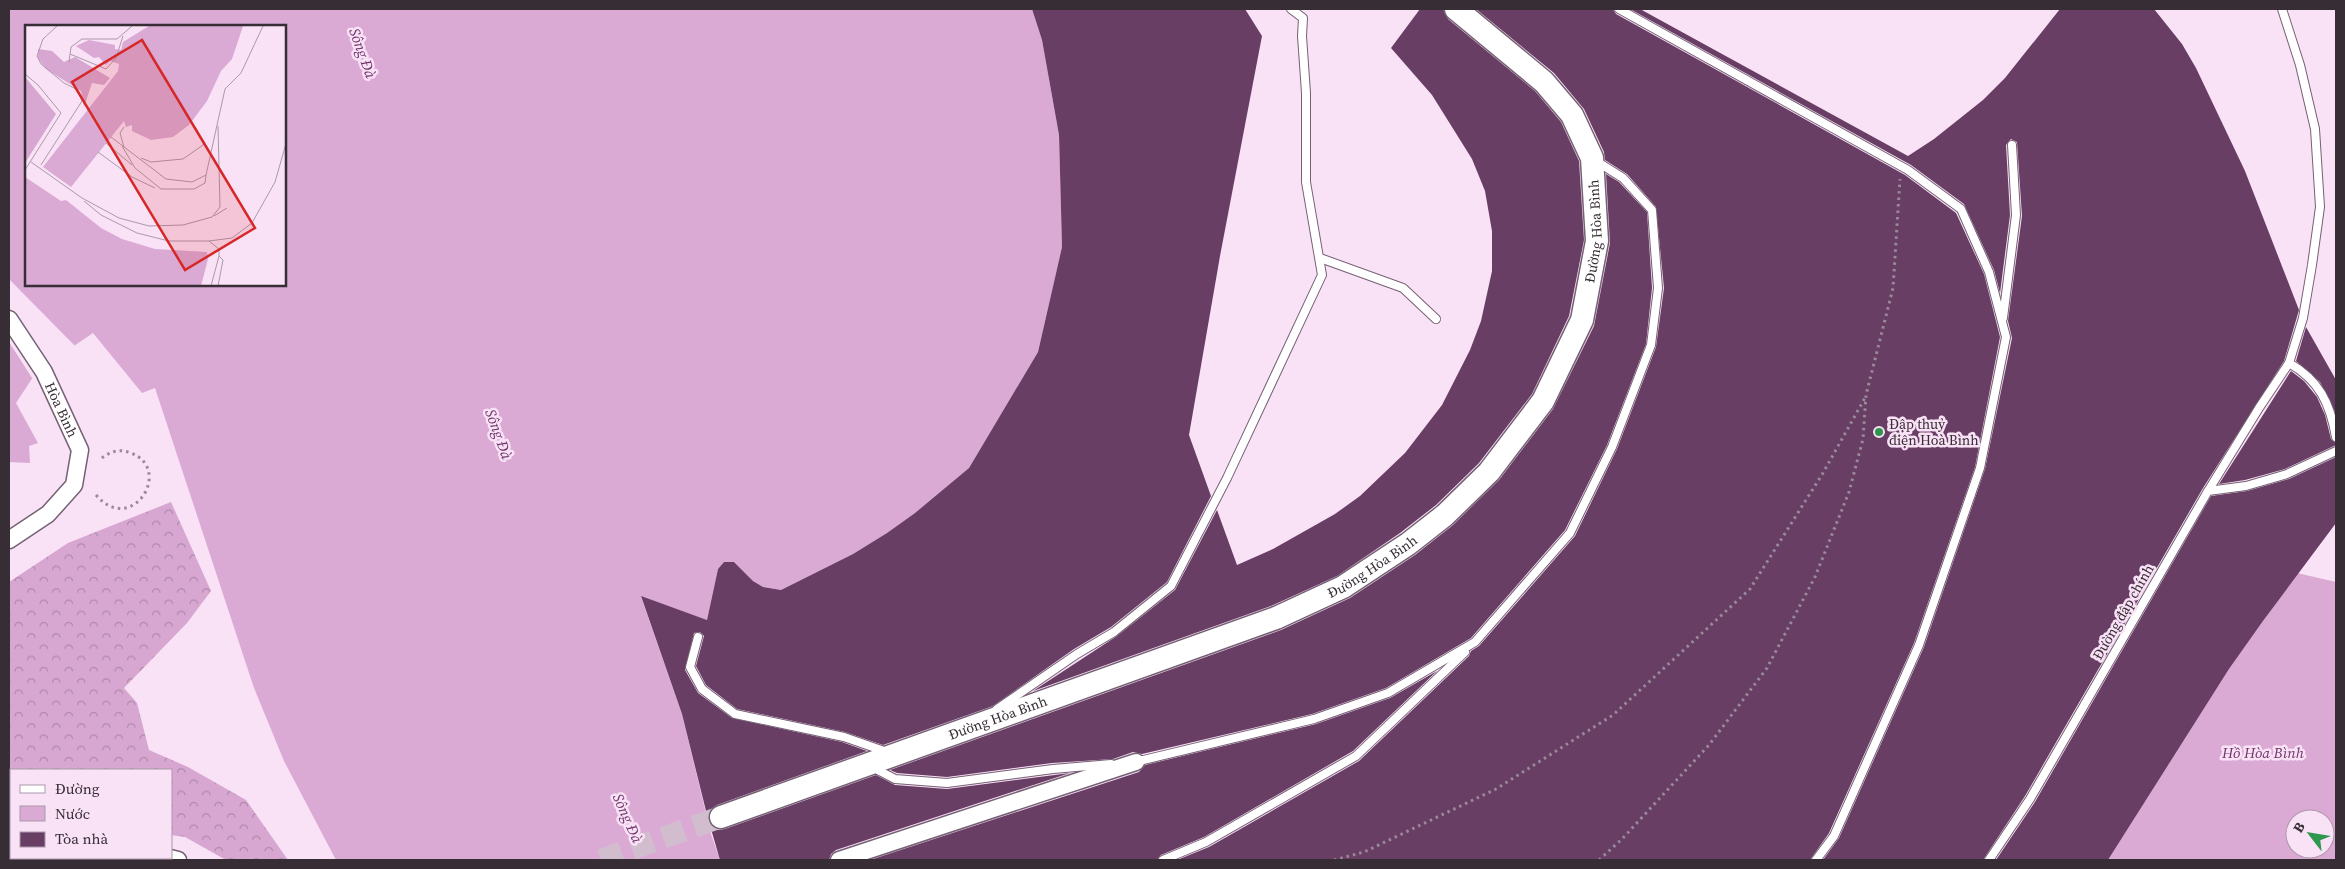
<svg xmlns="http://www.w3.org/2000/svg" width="2345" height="869" viewBox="0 0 2345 869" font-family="'Source Serif 4',serif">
	<defs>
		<pattern id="forest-crowns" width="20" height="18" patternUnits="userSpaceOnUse" patternTransform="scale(1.25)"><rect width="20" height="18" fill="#d7a7d2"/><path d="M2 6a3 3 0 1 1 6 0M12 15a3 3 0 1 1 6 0" fill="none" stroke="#af88ab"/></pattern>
	</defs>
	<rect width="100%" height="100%" fill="#f9e1f6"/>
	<polygon fill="url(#forest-crowns)" points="171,502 211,591 187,623 124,688 137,703 149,750 188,767 246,800 288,860 226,860 185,837 171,835 171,770 11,770 11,858 77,858 74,860 9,860 9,582 68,543"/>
	<g fill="#daaad5" fill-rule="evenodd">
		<path d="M 9,9 L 1032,9 L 1042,40 L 1059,135 L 1062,247 L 1038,352 L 969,468 L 915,513 L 887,533 L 853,554 L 781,590 L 763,587 L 753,581 L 734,562 L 724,562 L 718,569 L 707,620 L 641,597 L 682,714 L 711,834 L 720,860 L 336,860 L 284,761 L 254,688 L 155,388 L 142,393 L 93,333 L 37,371 L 16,403 L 38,443 L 29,446 L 30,463 L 9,462 ZM 26,26 L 285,26 L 285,285 L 26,285 Z"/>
		<path d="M 2297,573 L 2336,582 L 2336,860 L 2108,860 L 2229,669 ZM 2295,819 L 2325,819 L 2325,849 L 2295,849 Z"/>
	</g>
	<polygon fill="#f9e1f6" points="9,279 76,347 39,373 34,381 9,342"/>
	<g fill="#683e65">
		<polygon points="1032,9 1245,9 1262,36 1220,256 1189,435 1211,496 1167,582 1111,627 1074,649 993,706 883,745 845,732 737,709 706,685 696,666 704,636 700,632 694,633 685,670 698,693 732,718 842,742 867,751 717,805 711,809 708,819 682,714 641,596 707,620 718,569 724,562 734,562 753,581 763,587 781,590 853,554 887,533 915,513 969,468 1038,352 1062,247 1059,135 1042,40"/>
		<polygon points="1420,9 1443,9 1448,19 1535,91 1561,122 1579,161 1584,240 1569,316 1532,394 1479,463 1436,505 1400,533 1337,576 1271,606 1033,691 1117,636 1175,590 1217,510 1237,565 1273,549 1335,514 1360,496 1405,453 1442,405 1470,350 1481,321 1492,271 1492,231 1485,191 1472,159 1432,95 1391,48"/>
		<polygon points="1476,9 1613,9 1616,14 1905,175 1956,213 1984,274 2000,337 1975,467 1914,643 1829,833 1810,860 1177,860 1209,847 1359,761 1469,656 1471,651 1479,646 1575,536 1617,449 1656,347 1664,288 1656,207 1627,174 1605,160 1604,152 1584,109 1554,73"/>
		<polygon points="1630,9 1640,9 1908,156 1934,139 1983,100 2005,78 2060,9 2154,9 2182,44 2196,68 2245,171 2299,310 2284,361 2203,488 2025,796 1983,860 1823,860 1839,838 1924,647 1985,469 2012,338 2008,321 2022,216 2017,142 2011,139 2006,145 2010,215 2000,293 1994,270 1964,204 1911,165"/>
		<polygon points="1606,174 1619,182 1647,212 1652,288 1646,344 1607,445 1565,530 1471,638 1386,688 1312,714 1142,754 1133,752 1113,759 1052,763 947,777 897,773 890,770 1281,630 1350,598 1415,555 1453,525 1499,480 1553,409 1594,326 1610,243"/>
		<polygon points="2306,327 2336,380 2336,414 2320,382 2296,361"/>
		<polygon points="2291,371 2304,381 2317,397 2325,415 2331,439 2336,443 2336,445 2285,469 2245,480 2219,484"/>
		<polygon points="2336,457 2336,523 2263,621 2229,669 2108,860 1996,860 2035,802 2211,496 2247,491 2289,479"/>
		<polygon points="1437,671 1353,751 1204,837 1161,855 1157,860 870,860 1139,772 1145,765 1316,724 1390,698"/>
		<polygon points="1070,773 836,850 831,854 829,860 720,860 709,822 718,830 725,829 876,775 895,785 947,789"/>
	</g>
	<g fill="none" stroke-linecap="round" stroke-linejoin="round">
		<polyline stroke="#d2bdcf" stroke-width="22" stroke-dasharray="22 11" stroke-linecap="butt" points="601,860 721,817"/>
		<g stroke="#756173" stroke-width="10">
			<g id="service">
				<polyline points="1619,9 1908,170 1961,209 1989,272 2006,337 1980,468 1919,645 1834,836 1816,860"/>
				<polyline points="1320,258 1403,288 1436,319"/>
				<polyline points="2003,318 2016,215 2012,145"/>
				<path d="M 2289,363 C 2319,380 2330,403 2336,437"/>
				<polyline points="2208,491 2259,408 2289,363 2303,318 2312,265 2320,207 2315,129 2300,65 2282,9"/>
				<polyline points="698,637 690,667 702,689 735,714 844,737 887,752"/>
				<polyline points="997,709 1077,654 1114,632 1171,586 1227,478 1322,275 1306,182 1306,93 1302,36 1303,18 1291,9"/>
				<polyline points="1135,762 1314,719 1388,693 1475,642 1570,533 1612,447 1651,345 1658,288 1652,210 1623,178 1596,161"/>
				<polyline points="872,767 895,779 947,783 1053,769 1111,764"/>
				<polyline points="1163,860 1206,842 1356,756 1465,652"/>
				<polyline points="1989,860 2030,799 2208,491 2246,486 2287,474 2336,451"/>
			</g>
		</g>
		<g stroke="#756173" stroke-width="19">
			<g id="minor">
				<path id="s1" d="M 9,319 L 44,372 L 80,450 L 74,485 L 48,514 L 9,540"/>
				<polyline points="170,858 178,860"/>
				<polyline points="98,860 103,858"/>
				<polyline points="839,860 1136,762"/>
			</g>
		</g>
		<g stroke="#756173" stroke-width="25">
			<g id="secondary">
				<path id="s2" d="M 721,817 L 1276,618 L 1343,587 L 1408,544 L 1445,515 L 1489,472 L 1543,401 L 1582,320 L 1597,241 L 1592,158 L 1572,115 L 1544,82 L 1456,9"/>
			</g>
		</g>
		<g stroke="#9a8998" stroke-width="3" stroke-dasharray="2.5 4" stroke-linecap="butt">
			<path d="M 96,495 C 132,537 174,469 131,453 C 119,448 109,452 99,460"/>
			<polyline points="1334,860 1364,852 1496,789 1613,715 1750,589 1823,473 1866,396"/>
			<polyline points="1599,860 1622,839 1709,745 1767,668 1815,577 1849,492 1863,439 1866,395 1893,288 1900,179"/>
		</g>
		<use href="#service" stroke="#fff" stroke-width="8"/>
		<use href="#minor" stroke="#fff" stroke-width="16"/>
		<use href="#secondary" stroke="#fff" stroke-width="22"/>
	</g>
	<circle fill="#2e974e" stroke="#f9e1f6" stroke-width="2" cx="1879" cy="432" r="5"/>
	<g text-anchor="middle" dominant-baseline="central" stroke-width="5" stroke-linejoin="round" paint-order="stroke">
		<g font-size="14" fill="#362d35" stroke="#f9e1f6">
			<text stroke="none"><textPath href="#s2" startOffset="1119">Đường Hòa Bình</textPath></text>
			<text stroke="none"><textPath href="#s1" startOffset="105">Hòa Bình</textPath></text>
			<text stroke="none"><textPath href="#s2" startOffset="699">Đường Hòa Bình</textPath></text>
			<text transform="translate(2123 612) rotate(-60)">Đường đập chính</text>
			<text stroke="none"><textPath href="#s2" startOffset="294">Đường Hòa Bình</textPath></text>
		</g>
		<g font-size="14" fill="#362d35" stroke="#f9e1f6" text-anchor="start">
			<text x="1889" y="424">Đập thuỷ<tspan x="1889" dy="16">điện Hoà Bình</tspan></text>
		</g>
		<g font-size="15" font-style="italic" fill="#6f356b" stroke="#f9e1f6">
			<text transform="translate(363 53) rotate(70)">Sông Đà</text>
			<text transform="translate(499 434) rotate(70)">Sông Đà</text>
			<text x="2263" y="752">Hồ Hòa Bình</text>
			<text transform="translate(628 818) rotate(66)">Sông Đà</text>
		</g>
	</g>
	<g transform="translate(25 25)">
		<rect width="261" height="261" fill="#f9e1f6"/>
		<path d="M 13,24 L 27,26 L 39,37 L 50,32 L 85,53 L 79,60 L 67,58 L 59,82 L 56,66 L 21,44 L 13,33 ZM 0,52 L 31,89 L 0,138 Z" fill="#d7a7d2"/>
		<path d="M 124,1 L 218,1 L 207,34 L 196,46 L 182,76 L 164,100 L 148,112 L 126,115 L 107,106 L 107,100 L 101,102 L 99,96 L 46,162 L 18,142 L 93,46 L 94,39 L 85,36 L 81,40 L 74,32 L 69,33 L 51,21 L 64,15 L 90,20 L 90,24 L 96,25 L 98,17 ZM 0,152 L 36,176 L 41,175 L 76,203 L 97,214 L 130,224 L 182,227 L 183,234 L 176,261 L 0,261 Z" fill="#daaad5"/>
		<path fill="none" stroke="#ab99a9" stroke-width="1" d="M 45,29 L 81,44 L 91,33 L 98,11M 44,37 L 46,22 L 57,14 L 92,14 L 107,1M 0,49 L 13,60 L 36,88 L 0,145M 86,112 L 141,154 L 167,157 L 181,150 L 200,64 L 216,48 L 238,1M 81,118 L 107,140M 97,121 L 110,143 L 136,164 L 169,164 L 180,158 L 181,150M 99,122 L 95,108 L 99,102M 73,127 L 107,152 L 130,163M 116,133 L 126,137 L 158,134 L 178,120 L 179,116M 6,137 L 57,173 L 94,193 L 124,201 L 158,200 L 187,192 L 195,182 L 193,101M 16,140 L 57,76 L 53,65 L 39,58 L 16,39 L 12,31 L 18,14 L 32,1M 59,176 L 76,190 L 112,208 L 144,216 L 184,216 L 194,224 L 194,231 L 186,261M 189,191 L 202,183M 184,216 L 207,213 L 227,198 L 250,157 L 262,115M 193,261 L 198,235 L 194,231"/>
		<path fill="#d62828" fill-opacity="0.15" stroke="#d62828" stroke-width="2.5" d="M 117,15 L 230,203 L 160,245 L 47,57 Z"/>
		<rect width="261" height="261" fill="none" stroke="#362d35" stroke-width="2.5"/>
	</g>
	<rect width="2345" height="869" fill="none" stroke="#362d35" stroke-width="20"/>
	<rect x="10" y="769" width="162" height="90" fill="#f9e1f6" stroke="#ab99a9"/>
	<rect x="20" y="785" width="25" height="8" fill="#ffffff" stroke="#ab99a9"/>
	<text x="55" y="794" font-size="15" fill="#362d35">Đường</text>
	<rect x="20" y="806" width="25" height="15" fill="#daaad5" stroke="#ab99a9"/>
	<text x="55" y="819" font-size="15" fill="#362d35">Nước</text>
	<rect x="20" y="832" width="25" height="15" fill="#683e65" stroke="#ab99a9"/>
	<text x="55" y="844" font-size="15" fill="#362d35">Tòa nhà</text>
	<g transform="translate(2310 834) rotate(301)"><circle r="24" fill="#f9e1f6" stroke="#ab99a9"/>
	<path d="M0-4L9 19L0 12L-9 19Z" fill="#2e974e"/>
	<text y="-8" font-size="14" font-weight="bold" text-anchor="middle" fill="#362d35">B</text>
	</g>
</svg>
